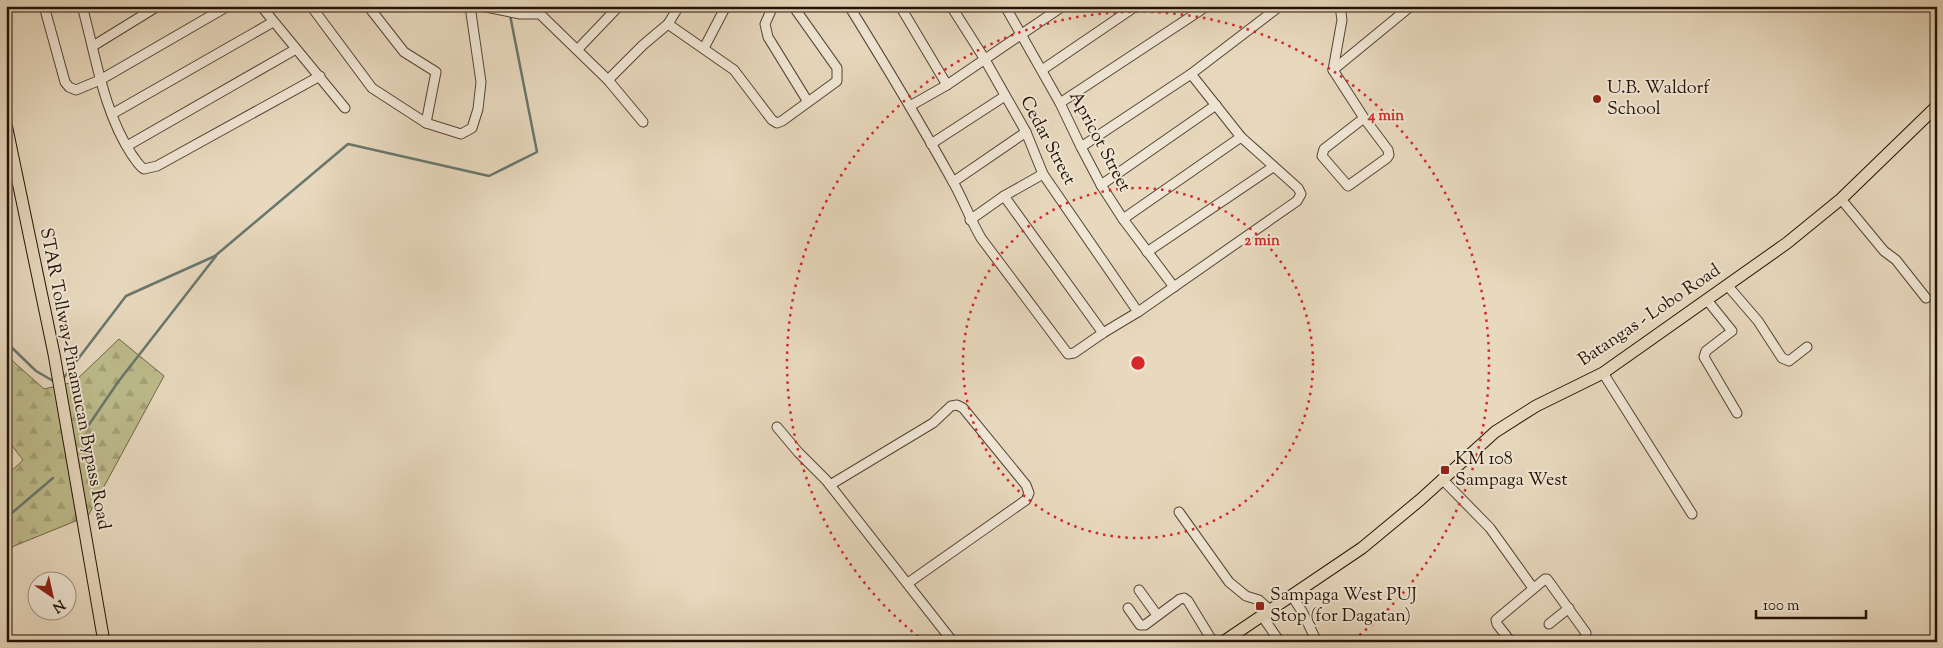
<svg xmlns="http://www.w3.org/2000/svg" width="1943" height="648" viewBox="0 0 1943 648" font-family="'Sorts Mill Goudy',serif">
	<defs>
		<pattern id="forest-firs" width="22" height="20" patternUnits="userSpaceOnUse" patternTransform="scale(1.25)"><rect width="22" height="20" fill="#bebc8c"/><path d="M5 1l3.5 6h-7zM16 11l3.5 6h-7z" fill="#a3a177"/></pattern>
	</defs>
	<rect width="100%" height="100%" fill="#e8d9be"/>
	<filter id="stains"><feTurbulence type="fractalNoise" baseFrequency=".004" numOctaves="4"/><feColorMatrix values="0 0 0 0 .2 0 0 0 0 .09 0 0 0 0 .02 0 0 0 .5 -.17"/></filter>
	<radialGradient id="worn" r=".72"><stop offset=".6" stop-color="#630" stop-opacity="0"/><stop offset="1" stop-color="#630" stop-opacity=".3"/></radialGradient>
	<polygon fill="url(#forest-firs)" stroke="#706748" points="119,339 164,376 88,516 14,546 6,554 6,476 23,460 6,438 6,355 44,389 74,382"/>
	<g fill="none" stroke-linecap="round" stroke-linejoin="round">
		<g stroke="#68776d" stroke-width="2.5">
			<polyline points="6,342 36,371 55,382"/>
			<polyline points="62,380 126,296 215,256 348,144 489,176 537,152 510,15"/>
			<polyline points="86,429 118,382 216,256"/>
			<polyline points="6,518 53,478"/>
		</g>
		<g stroke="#544433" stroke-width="11">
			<g id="minor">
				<polyline points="44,6 65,82 69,87 76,90 100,80 228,6"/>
				<path d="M 82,6 C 96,56 103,111 132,155 C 136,160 139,166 144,169 L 157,166 L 320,76"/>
				<polyline points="261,6 345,108"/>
				<polyline points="311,6 372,88 426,123 461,134 472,128 478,109 481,82 470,6"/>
				<polyline points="368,6 404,52 436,72 426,123"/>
				<polyline points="481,6 520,14 540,14 608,80 643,122"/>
				<polyline points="773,6 765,24 768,37 808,102"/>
				<path d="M 849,6 C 885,64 919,121 952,180 C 963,199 970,219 981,238 L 1068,354 L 1074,353 L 1103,333 L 1138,312 L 1297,201 L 1301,194 L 1298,188 L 1241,137 L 1191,74"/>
				<polyline points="900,6 947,85"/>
				<polyline points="951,6 984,58 1026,132 1043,174 1138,312"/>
				<polyline points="1005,6 1060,103 1081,147 1101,185 1123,219 1174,287"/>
				<polyline points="1340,6 1342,20 1333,70 1364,118 1388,150 1389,155 1387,158 1348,186 1322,156 1324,149 1364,118"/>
				<polyline points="668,24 734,70 772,120 777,123 782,121 837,81 837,68 793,6"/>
				<polyline points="93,46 158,6"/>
				<polyline points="704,48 726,6"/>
				<polyline points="578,49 619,6"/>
				<polyline points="1042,70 1136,6"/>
				<polyline points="1333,70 1411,6"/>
				<polyline points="608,80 643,45 668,24 679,6"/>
				<polyline points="1060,103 1207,6"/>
				<polyline points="910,106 947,85 1063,6"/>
				<polyline points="112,114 273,22"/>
				<polyline points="931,144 1005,96"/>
				<polyline points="127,146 296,49"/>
				<polyline points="1081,147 1191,74 1280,6"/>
				<polyline points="953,182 1026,132"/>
				<polyline points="1101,185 1216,105"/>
				<polyline points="1004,196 1103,333"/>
				<polyline points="1841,199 1884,251 1896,260 1926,298"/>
				<polyline points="1123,219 1241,137"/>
				<polyline points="970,220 1004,196 1043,174"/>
				<polyline points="1147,252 1273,167"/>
				<polyline points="1727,285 1758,321 1782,358 1789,361 1807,347"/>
				<polyline points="1707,300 1732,331 1706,351 1704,357 1737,413"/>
				<polyline points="1603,373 1692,514"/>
				<polyline points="777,427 798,452 826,480 953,642"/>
				<polyline points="1442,479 1490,528 1533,588"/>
				<polyline points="830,485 933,423 951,406 957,405 963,408 1026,485 1029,493 1026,500 908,583"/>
				<polyline points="1179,512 1229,582 1246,596 1259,600 1270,610"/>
				<polyline points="1139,590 1157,615"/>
				<polyline points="1292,596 1303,613 1317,642"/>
				<polyline points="1128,608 1140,625 1145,625 1180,599 1184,598 1188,601 1213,642"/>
				<polyline points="1262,616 1280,642"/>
				<polyline points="1549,624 1569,608"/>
				<polyline points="1511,642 1497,624 1496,620 1545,579 1547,579 1586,633 1585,637 1580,642"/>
			</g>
		</g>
		<g stroke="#221205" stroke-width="13">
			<g id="major">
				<polyline points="6,124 54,354 104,642"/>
				<polyline points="1223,642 1362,548 1420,500 1495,432 1536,406 1603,373 1787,243 1841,199 1937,106"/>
			</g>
		</g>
		<use href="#minor" stroke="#f0e6d5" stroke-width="9"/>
		<use href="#major" stroke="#e8d9be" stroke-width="11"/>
	</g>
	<g fill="none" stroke="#d62828" stroke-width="2.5" stroke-dasharray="2.5 5">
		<circle cx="1138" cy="363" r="175"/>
		<path d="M924 641A351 351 0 1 1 1352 641"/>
	</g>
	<g fill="#8f2418" stroke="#f0e6d5" stroke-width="2">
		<circle cx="1597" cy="99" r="5"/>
		<rect x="1440" y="465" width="10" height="10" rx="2.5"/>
		<rect x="1255" y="601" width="10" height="10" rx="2.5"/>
	</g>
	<g text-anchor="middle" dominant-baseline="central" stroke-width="4" stroke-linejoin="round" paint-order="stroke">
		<g font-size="18" fill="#221205" stroke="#f0e6d5" text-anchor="start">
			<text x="1607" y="89">U.B. Waldorf<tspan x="1607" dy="21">School</tspan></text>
			<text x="1455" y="460">KM 108<tspan x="1455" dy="21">Sampaga West</tspan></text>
			<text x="1270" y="596">Sampaga West PUJ<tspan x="1270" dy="21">Stop (for Dagatan)</tspan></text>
		</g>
		<g font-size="18" fill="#221205" stroke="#f0e6d5">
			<text transform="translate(1047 141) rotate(62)">Cedar Street</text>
			<text transform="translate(1099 142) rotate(62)">Apricot Street</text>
			<text transform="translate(1650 316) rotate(-34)">Batangas - Lobo Road</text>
			<text transform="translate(74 379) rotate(79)">STAR Tollway-Pinamucan Bypass Road</text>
		</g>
	</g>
	<circle cx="1138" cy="363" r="8" fill="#d62828" stroke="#f0e6d5" stroke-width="2.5"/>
	<g font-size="15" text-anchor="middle" font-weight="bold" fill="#d62828" stroke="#f0e6d5" stroke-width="4" stroke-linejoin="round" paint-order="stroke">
		<text x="1386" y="120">4 min</text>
		<text x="1262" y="245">2 min</text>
	</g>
	<rect width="1943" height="648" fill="none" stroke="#e8d9be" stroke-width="25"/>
	<rect x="8" y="8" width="1928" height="633" fill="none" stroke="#221205" stroke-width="2.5"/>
	<rect x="12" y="12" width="1918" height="623" fill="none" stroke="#221205"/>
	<g transform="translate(52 596) rotate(146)"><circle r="24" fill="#f0e6d5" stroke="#9e9182"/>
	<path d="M0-4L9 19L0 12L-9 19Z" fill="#8f2418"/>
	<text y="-8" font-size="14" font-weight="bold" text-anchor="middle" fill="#221205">N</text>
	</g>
	<path d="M1756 610v8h110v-8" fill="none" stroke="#221205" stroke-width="2.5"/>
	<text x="1763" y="610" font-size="15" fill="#221205" stroke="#f0e6d5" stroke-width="4" paint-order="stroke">100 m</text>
	<rect width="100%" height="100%" filter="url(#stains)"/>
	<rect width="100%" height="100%" fill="url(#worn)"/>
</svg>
